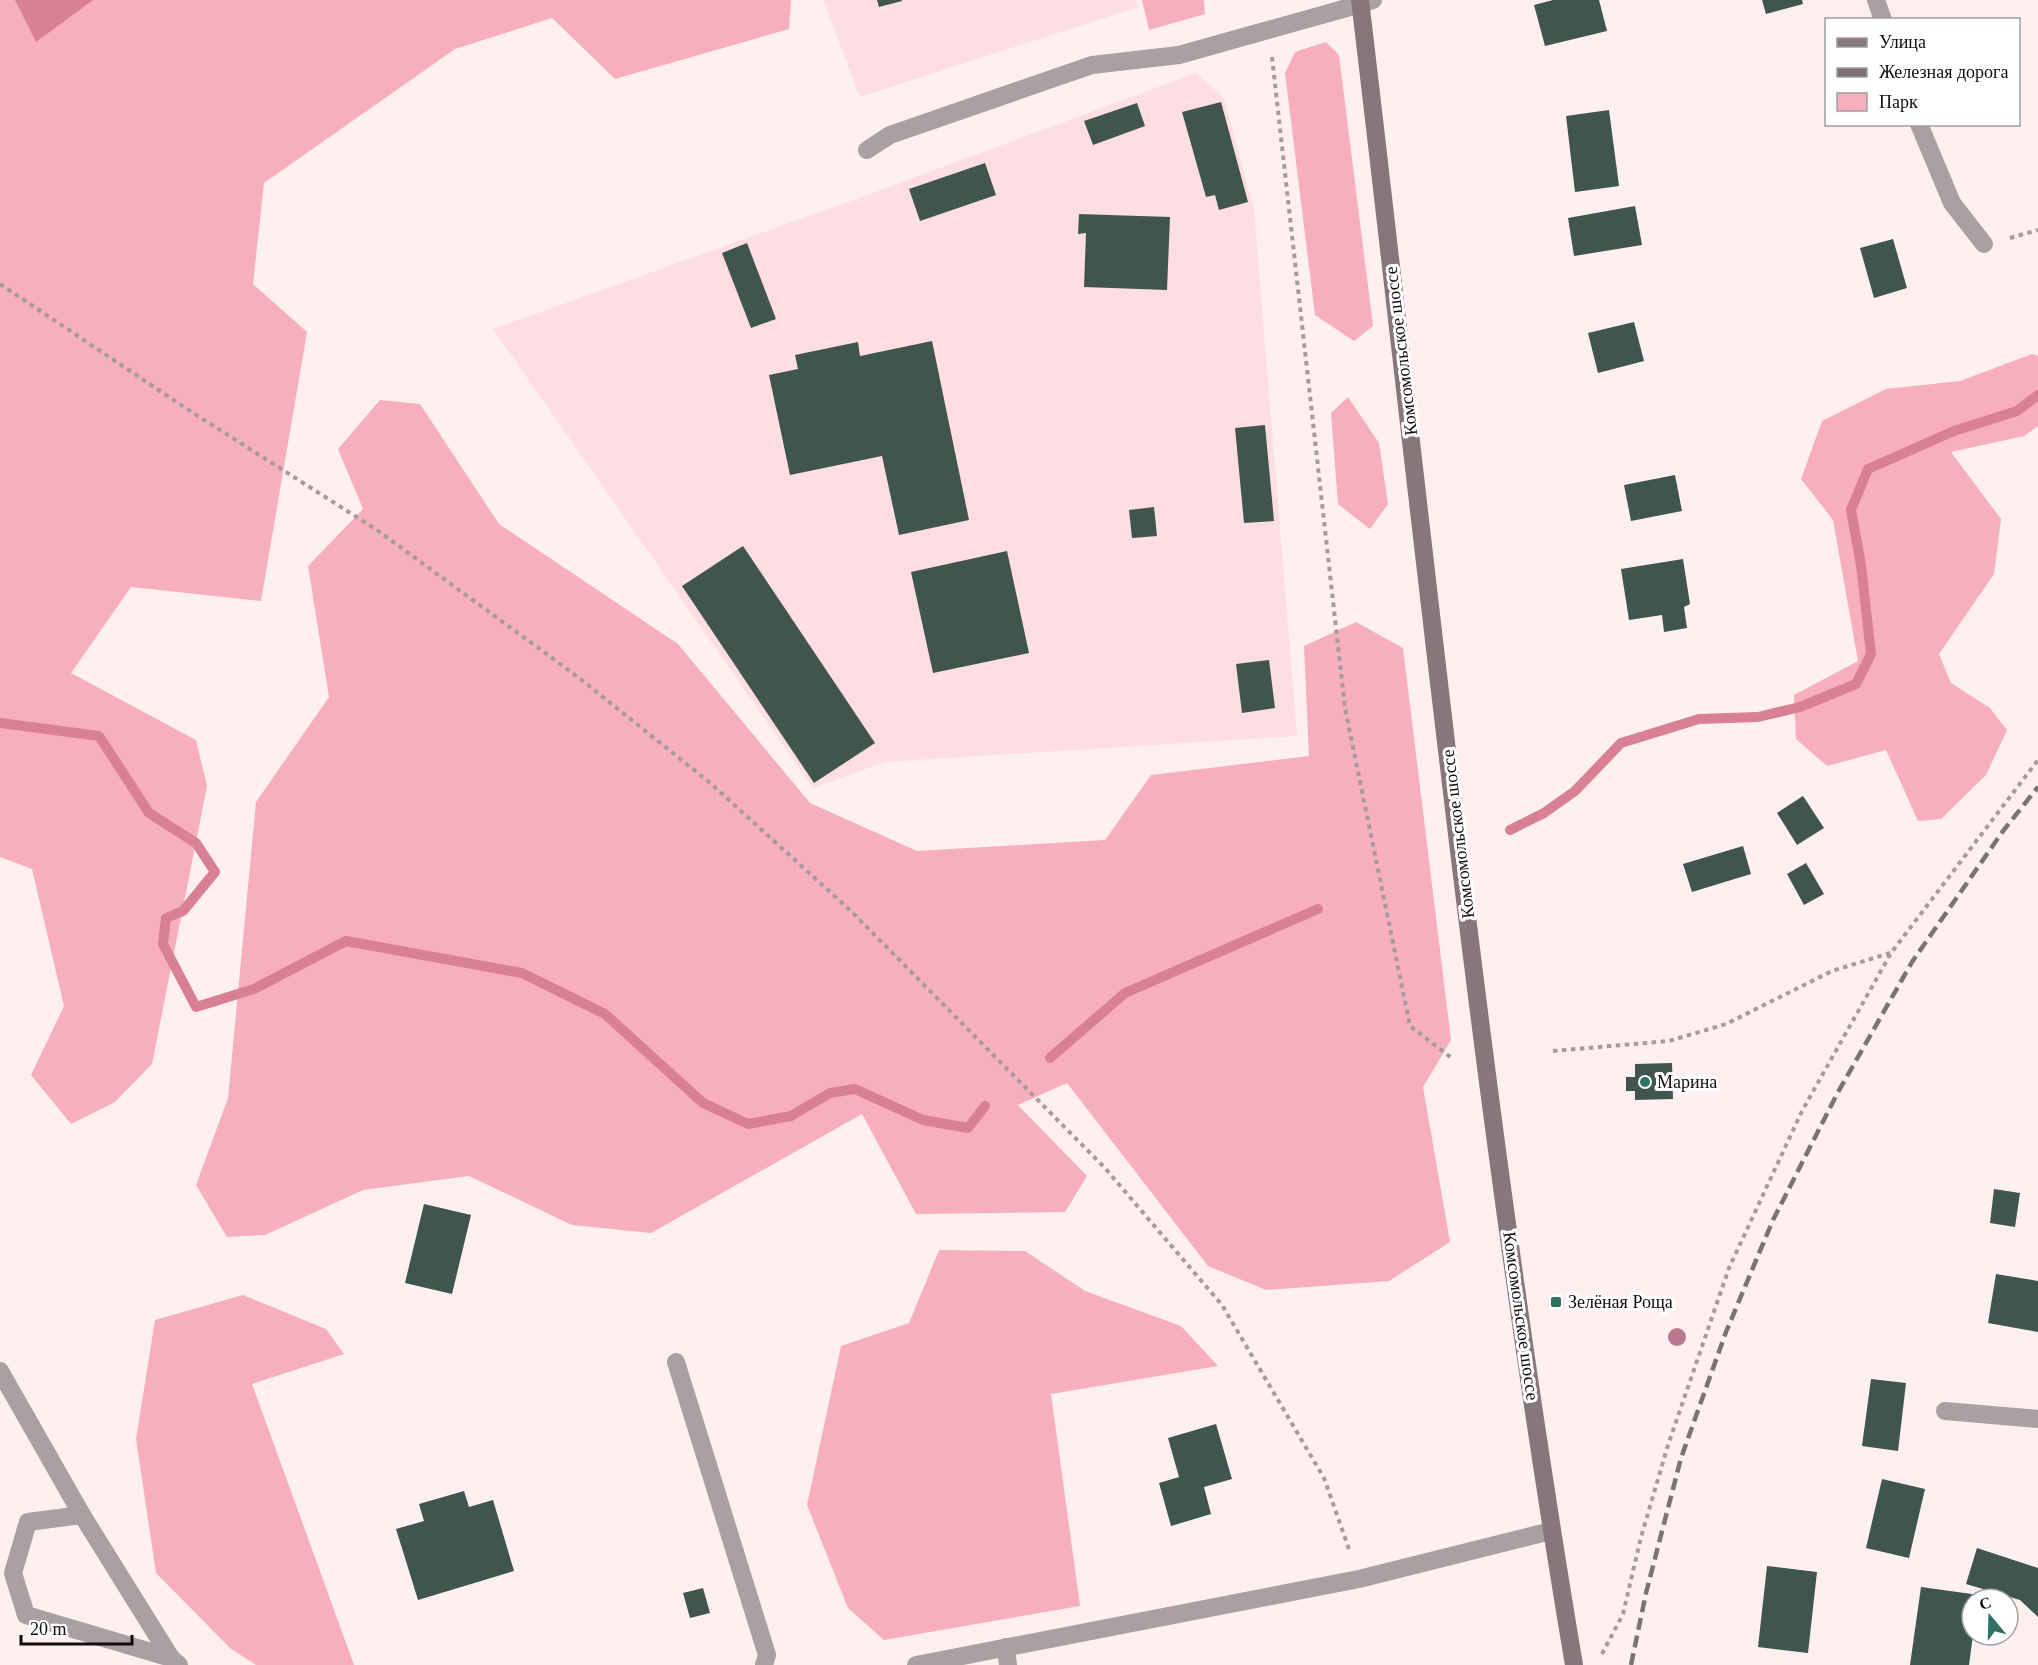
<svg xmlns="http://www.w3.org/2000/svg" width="2038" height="1665" viewBox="0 0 2038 1665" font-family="Georgia,serif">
	<rect width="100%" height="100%" fill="#feeff1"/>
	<g fill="#fedde3">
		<polygon points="823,0 1136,0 1138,7 860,97"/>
		<polygon points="1196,73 1224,98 1254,210 1297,736 885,762 813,788 493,329 870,194"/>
	</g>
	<g fill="#f7afbe">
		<polygon points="0,0 791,0 789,29 615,79 552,18 455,49 264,183 253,284 307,332 261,601 131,587 71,673 196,740 207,786 152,1064 115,1102 71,1124 31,1075 64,1006 32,869 0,857"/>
		<polygon points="1142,0 1204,0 1205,14 1149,30"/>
		<polygon points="1326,42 1339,55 1373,326 1354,341 1315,315 1285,73 1295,52"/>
		<polygon points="2032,354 2038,356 2038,426 2024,436 1951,452 2001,519 1994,574 1939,654 1951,683 1990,708 2007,730 1986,775 1941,819 1918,821 1886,750 1827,766 1796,739 1794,695 1858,661 1833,520 1801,479 1822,421 1886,389 1960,381"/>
		<polygon points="1348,397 1379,443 1388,504 1370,529 1338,504 1331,413"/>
		<polygon points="380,400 420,404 499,524 678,644 810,803 917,851 1105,840 1151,775 1309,756 1304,646 1356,622 1403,648 1451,1040 1423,1087 1450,1242 1389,1281 1266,1290 1208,1266 1067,1083 1018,1105 1087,1176 1065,1212 916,1214 862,1114 651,1233 572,1225 469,1176 363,1190 265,1235 227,1237 196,1185 228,1098 256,802 329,697 308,566 363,509 338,449"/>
		<polygon points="939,1250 1025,1251 1085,1291 1181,1326 1218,1366 1051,1394 1080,1606 884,1640 848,1608 807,1505 841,1346 909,1323"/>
		<polygon points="243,1295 326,1329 344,1354 252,1384 354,1665 256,1665 231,1649 156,1573 136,1439 155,1320"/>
	</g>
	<polygon fill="#d98094" points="15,0 93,0 36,42"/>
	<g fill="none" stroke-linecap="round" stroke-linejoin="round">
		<g stroke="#d98094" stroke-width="10">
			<polyline points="0,723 99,736 149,813 196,843 215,872 183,911 166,918 163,944 196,1007 254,989 346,941 522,973 605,1014 703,1103 748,1124 791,1116 830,1093 855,1089 923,1120 968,1128 985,1106"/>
			<polyline points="1510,830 1544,813 1575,791 1621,743 1699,719 1758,717 1800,707 1856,684 1871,654 1861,565 1851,510 1868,469 1954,431 2017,411 2038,395"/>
			<polyline points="1050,1058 1125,993 1318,909"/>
		</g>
	</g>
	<g fill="#3f554e">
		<polygon points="877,0 902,0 902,1 879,7"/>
		<polygon points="1553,0 1599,0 1607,31 1545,46 1534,5"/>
		<polygon points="1762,0 1802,0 1803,4 1766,14"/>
		<polygon points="1221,102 1248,202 1219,210 1215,195 1206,197 1182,112"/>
		<polygon points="1137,103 1145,126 1093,145 1084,121"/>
		<polygon points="1609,110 1619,186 1575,192 1566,116"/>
		<polygon points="985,163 996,195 920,221 909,189"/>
		<polygon points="1635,206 1642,245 1574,256 1568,218"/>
		<polygon points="1079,214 1170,217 1167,290 1084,287 1086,233 1078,234"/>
		<polygon points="1893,239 1907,288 1874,298 1860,248"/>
		<polygon points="747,243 776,319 751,328 722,253"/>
		<polygon points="1634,322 1644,361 1598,373 1588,333"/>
		<polygon points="932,341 969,520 899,535 882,456 790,475 769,375 798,369 795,355 858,342 860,356"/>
		<polygon points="1265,425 1274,521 1244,523 1235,428"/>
		<polygon points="1675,475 1682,511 1631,521 1624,485"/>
		<polygon points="1154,507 1157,536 1132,538 1129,510"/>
		<polygon points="743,546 875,743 814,783 682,586"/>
		<polygon points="1007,551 1029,653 933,673 911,572"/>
		<polygon points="1683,559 1690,604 1684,607 1687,628 1664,632 1662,615 1629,620 1621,569"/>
		<polygon points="1269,660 1275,708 1242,713 1236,664"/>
		<polygon points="1803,796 1824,828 1797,845 1777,813"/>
		<polygon points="1743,846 1751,874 1692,892 1683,864"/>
		<polygon points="1806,863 1824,894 1804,905 1787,874"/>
		<polygon points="1672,1063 1673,1099 1635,1100 1635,1091 1626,1091 1626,1077 1635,1077 1635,1064"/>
		<polygon points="1994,1189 2020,1193 2015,1227 1990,1223"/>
		<polygon points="424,1204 471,1215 452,1294 405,1283"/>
		<polygon points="1996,1274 2038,1281 2038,1332 1988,1323"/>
		<polygon points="1871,1379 1906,1383 1898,1451 1862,1446"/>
		<polygon points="1216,1424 1232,1479 1204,1487 1211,1514 1171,1526 1159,1483 1179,1477 1168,1438"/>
		<polygon points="1882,1479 1925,1489 1909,1558 1866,1548"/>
		<polygon points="464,1491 469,1507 493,1500 514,1571 418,1600 396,1529 424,1521 419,1504"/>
		<polygon points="1977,1548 2038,1568 2038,1617 2020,1600 1966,1584"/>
		<polygon points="1767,1566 1817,1572 1808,1653 1758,1647"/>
		<polygon points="1921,1587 1979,1595 1978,1599 1972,1599 1973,1635 1969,1665 1910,1665"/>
		<polygon points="703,1588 710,1613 690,1618 683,1593"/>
	</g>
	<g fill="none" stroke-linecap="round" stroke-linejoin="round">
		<g stroke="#a69a9c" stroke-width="4" stroke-dasharray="4.5 4.5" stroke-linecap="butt">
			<polyline points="1272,57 1345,708 1410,1026 1453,1059"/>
			<polyline points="2010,238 2038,230"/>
			<polyline points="0,284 184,407 377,530 578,677 709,782 850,910 1104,1167 1222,1305 1324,1478 1350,1552"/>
			<polyline points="1553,1051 1669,1041 1726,1024 1832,971 1890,953"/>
			<polyline points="1602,1654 1623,1614 1641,1537 1668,1445 1729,1268 1802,1111 1891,953 2038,760"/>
		</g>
		<g stroke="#aa9fa1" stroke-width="18">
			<polyline points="1876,0 1883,20"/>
			<polyline points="1919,124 1952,203 1984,244"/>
			<polyline points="867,150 890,135 1092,65 1179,55 1361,4"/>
			<polyline points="676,1362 767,1655 764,1665"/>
			<polyline points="82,1515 28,1522 13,1573 26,1615 171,1658"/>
			<polyline points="1006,1647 1008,1665"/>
		</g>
		<g stroke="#aa9fa1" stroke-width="18">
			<polyline points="1361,4 1373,0"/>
			<polyline points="0,1371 82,1515 171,1658 179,1665"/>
			<polyline points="1945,1411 2038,1419"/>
			<polyline points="916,1665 1359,1579 1551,1531"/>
		</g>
		<path stroke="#86777a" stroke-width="18" d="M 1360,0 C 1426,556 1481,1113 1574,1665"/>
		<polyline stroke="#7d7273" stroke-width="4.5" stroke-dasharray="12 6" stroke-linecap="butt" points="1631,1665 1646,1593 1681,1458 1726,1332 1773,1220 1837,1094 1912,962 2003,831 2038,787"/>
	</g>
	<circle fill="#b9788d" cx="1677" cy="1337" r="9"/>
	<g fill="#2f7162" stroke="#fff" stroke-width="2">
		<circle cx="1645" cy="1082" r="6"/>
		<rect x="1550" y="1296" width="12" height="12" rx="3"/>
	</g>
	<g text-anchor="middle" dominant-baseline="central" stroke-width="6" stroke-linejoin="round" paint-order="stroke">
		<g font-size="18" fill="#130b0c" stroke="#fff">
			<text transform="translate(1401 351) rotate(-97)">Комсомольское шоссе</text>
			<text transform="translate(1458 834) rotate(-97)">Комсомольское шоссе</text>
			<text transform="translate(1521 1316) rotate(82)">Комсомольское шоссе</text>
		</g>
		<g font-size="18" fill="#130b0c" stroke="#fff" text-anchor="start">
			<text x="1657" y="1082">Марина</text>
			<text x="1568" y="1302">Зелёная Роща</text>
		</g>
	</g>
	<rect x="1825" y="18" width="195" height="108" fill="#ffffff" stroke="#a19d9e" stroke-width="1.5"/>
	<rect x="1837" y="38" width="30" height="9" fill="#86777a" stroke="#a19d9e" stroke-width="1.5"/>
	<text x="1879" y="48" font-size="18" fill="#130b0c">Улица</text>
	<rect x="1837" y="68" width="30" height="9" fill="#7d7273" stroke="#a19d9e" stroke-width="1.5"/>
	<text x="1879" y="78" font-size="18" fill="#130b0c">Железная дорога</text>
	<rect x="1837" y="93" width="30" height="18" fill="#f7afbe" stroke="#a19d9e" stroke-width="1.5"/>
	<text x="1879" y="108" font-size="18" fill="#130b0c">Парк</text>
	<g transform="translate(1990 1617) rotate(341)"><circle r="28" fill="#ffffff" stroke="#a19d9e" stroke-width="1.5"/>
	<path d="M0-4.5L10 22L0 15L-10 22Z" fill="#2f7162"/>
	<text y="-9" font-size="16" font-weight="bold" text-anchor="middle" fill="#130b0c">С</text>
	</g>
	<path d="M21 1635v9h111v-9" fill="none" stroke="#130b0c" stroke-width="3"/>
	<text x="30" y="1635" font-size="18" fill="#130b0c" stroke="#ffffff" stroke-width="4.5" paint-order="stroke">20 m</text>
</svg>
